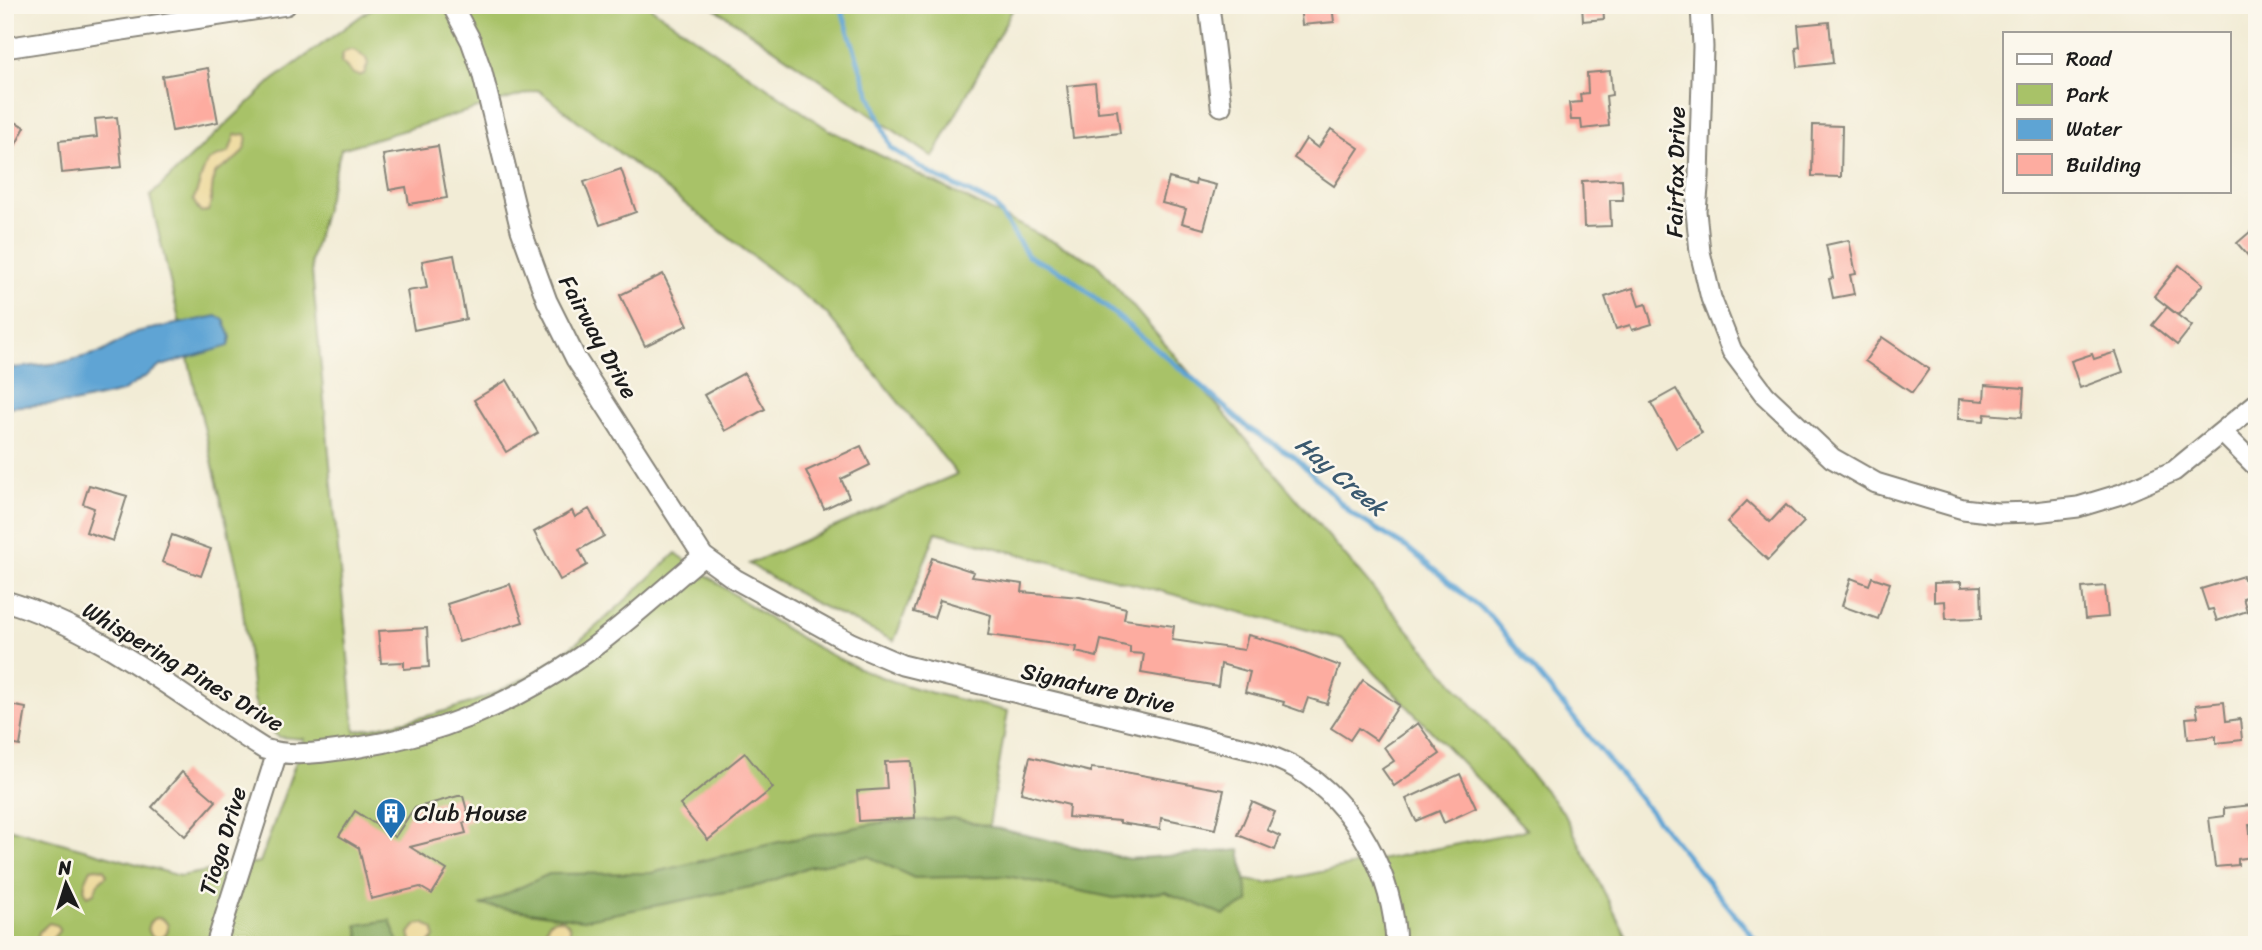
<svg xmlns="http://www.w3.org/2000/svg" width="2262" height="950" viewBox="0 0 2262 950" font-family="Sriracha,sans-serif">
	<rect width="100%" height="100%" fill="#fbf7ec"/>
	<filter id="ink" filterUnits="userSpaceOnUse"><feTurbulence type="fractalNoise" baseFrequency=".0143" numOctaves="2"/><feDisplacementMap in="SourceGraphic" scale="14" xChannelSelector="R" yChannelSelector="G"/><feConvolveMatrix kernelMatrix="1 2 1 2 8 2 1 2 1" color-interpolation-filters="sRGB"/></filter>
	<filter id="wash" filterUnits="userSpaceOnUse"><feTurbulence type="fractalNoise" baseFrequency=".00686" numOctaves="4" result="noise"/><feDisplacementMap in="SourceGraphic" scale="28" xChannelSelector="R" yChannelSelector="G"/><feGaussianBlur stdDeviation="1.57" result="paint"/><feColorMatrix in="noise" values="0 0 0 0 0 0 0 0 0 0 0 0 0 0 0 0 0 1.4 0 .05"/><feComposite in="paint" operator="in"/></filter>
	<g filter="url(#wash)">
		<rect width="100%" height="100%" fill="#f2ecd6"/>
		<g fill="#a8c268" stroke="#626f42" stroke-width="2" fill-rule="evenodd">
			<path d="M 376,5 L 647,5 L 829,130 L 1096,263 L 1564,813 L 1631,945 L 5,945 L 5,827 L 180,876 L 260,862 L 304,739 L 279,737 L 266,727 L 254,700 L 238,572 L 150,196 L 273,80 ZM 538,90 L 826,313 L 957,474 L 749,564 L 813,602 L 894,641 L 936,532 L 1342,639 L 1527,830 L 1267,883 L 1132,864 L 988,832 L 1008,711 C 961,700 912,690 868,672 C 801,645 734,595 676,553 C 622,603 568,660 499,691 C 454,712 404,723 355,731 L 311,261 L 341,149 Z"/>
			<polygon points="710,5 1015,5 933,157"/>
		</g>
		<g fill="#86a85c" stroke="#51623c" stroke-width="2">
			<polygon points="953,818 1129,859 1240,850 1249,902 1224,915 1165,892 1114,898 1007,876 914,878 868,856 808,867 761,885 582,920 482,905 549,874 651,873 779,842 878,823"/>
			<polygon points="390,920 399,945 361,945 357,925"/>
		</g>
		<g fill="#eeda9e" stroke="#857b5d" stroke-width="2">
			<path d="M 348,50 L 354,50 L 366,58 L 368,64 L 364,74 C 352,79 349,68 341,62 L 343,53 Z"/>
			<path d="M 246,134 C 250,156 228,163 214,174 L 210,207 L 208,211 L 200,212 L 193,200 C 200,188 201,170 208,162 C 213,156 223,156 229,152 L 235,135 Z"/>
			<path d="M 96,868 L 104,869 L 107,875 L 98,883 L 94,893 L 88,896 C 80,888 87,878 91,869 Z"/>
			<circle cx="158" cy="928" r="10"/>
			<circle cx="558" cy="931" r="12"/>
			<polygon points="49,923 57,925 60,930 52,939 53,945 36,945 39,932"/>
			<polygon points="418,924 425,924 434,930 435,937 428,945 412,945 409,933"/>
		</g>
		<polygon fill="#5ea4d4" stroke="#3d6078" stroke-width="2" points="217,316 224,320 231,337 229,346 161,366 122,392 73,403 5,407 5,364 14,368 60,363 102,352 136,332"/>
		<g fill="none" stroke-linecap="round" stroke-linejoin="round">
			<polyline stroke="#5ea4d4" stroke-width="5" points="840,5 864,79 891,148 933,175 995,205 1028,256 1066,274 1192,378 1248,428 1295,457 1352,514 1409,549 1490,616 1760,945"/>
		</g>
		<g id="blocks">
			<g fill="#fdaca0">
				<polygon points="1300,5 1332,5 1334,22 1302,25"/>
				<polygon points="1582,5 1603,5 1604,19 1583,21"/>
				<polygon points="1829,22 1833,63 1798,67 1796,48 1800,47 1798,25"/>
				<polygon points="208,68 218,122 172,131 162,76"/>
				<polygon points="1610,71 1612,95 1606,96 1609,126 1582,129 1581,120 1571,120 1569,103 1581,102 1580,94 1588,93 1587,73"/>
				<polygon points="1095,83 1098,112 1117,110 1120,133 1073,138 1067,86"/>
				<polygon points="5,117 25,127 5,165"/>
				<polygon points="117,117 122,167 62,173 59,141 97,137 95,119"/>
				<polygon points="1813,125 1842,126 1841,177 1812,176"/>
				<polygon points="1331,129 1359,148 1334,186 1294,158 1306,139 1318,148"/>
				<polygon points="438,146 447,198 409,204 406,187 389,190 383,155"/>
				<polygon points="621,169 636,212 600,225 584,182"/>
				<polygon points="1169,178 1195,185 1196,180 1216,185 1204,229 1182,223 1186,209 1162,203"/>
				<polygon points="1622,179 1623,200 1610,200 1611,226 1584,227 1582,181"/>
				<polygon points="2257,226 2257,266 2237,243"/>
				<polygon points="1849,240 1856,274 1850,275 1854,294 1833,298 1829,279 1833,278 1826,245"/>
				<polygon points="454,255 466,319 414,330 407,291 427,288 422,261"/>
				<polygon points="2179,265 2203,284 2178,315 2154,296"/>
				<polygon points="663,274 688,325 645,346 620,295"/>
				<polygon points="1633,288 1639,306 1646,304 1652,324 1632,330 1630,325 1616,329 1605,297"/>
				<polygon points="2167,307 2192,326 2177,345 2152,325"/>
				<polygon points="1882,337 1929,369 1912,393 1865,361"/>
				<polygon points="2116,352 2123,372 2080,388 2071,361 2092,354 2094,359"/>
				<polygon points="744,373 765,409 725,431 704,395"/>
				<polygon points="507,380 538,433 506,452 474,400"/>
				<polygon points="1985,385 2024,388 2022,417 1985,414 1984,421 1958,419 1959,399 1984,401"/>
				<polygon points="1676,389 1702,433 1676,448 1651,403"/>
				<polygon points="861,446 870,465 841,479 849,497 824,509 806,471"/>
				<polygon points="89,485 127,496 113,541 86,532 94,508 83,504"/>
				<polygon points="1747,501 1770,522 1786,505 1804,522 1768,560 1727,522"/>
				<polygon points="589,509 604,536 579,550 587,565 560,580 534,532 572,511 575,517"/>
				<polygon points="172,535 211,549 201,576 162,562"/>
				<polygon points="932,558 974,572 972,577 1023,584 1022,592 1080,597 1126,608 1124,619 1174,626 1172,640 1244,650 1248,635 1282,644 1340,666 1327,704 1308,698 1303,712 1283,705 1284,702 1245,692 1250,672 1221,664 1218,686 1141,673 1144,654 1130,653 1130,647 1101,640 1097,657 1076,652 1077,647 988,635 991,615 940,600 934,618 914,612"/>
				<polygon points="2243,576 2250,596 2243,598 2247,611 2217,621 2213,609 2208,610 2201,589"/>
				<polygon points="1872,577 1890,583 1878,619 1842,606 1851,578 1869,585"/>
				<polygon points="1961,582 1961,587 1981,586 1982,618 1946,619 1945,601 1934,602 1934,583"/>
				<polygon points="510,584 523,622 459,642 447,604"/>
				<polygon points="2105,586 2108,617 2085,619 2082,588"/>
				<polygon points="427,628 429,667 404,669 404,662 381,663 378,631"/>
				<polygon points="1363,680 1399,705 1376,740 1358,728 1350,740 1331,728"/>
				<polygon points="2224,702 2226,721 2240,719 2242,740 2216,743 2216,736 2188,739 2186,718 2198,717 2196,705"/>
				<polygon points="5,704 26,708 20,746 5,743"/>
				<polygon points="1418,723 1440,754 1394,786 1382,769 1394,761 1384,747"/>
				<polygon points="745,753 773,788 708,840 680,805"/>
				<polygon points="1030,757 1091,772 1091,768 1114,770 1224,790 1215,829 1161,818 1160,829 1120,823 1120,821 1068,817 1069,805 1021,793"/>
				<polygon points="911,761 915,818 859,821 857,791 887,789 885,762"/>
				<polygon points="182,772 216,801 185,836 152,807"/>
				<polygon points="1460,774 1476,808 1444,823 1439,811 1416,821 1406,799"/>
				<polygon points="458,796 463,796 470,821 463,823 466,833 410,847 447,870 432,894 420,887 371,899 359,848 339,836 355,811 395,837 414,808"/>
				<polygon points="1252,802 1275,812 1267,830 1280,836 1275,850 1238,835"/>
				<polygon points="2252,805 2255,825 2249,825 2253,857 2238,859 2238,865 2215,867 2209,818 2224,816 2224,808"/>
			</g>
		</g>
	</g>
	<g filter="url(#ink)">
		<use href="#blocks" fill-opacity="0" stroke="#878479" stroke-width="2"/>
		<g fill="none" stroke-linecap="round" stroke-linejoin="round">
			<g stroke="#878479" stroke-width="23">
				<g id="street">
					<path d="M 452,5 L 471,41 L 482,72 L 521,230 L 547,301 L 576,359 L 703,556 L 735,579 L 851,643 L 902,665 L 1257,751 C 1270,756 1284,761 1296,768 C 1356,804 1394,876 1396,945"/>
					<polyline points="1209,5 1221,106"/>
					<polyline points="1701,5 1703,47 1699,176 1696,211 1700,252 1711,298 1732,351 1765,395 1832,458 1876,483 1963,509 1997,513 2035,512 2078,507 2121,494 2174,471 2257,403"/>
					<polyline points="5,48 286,5"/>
					<polyline points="2223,433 2257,467"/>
					<path d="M 5,601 C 102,629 180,697 264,749 C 292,758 325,752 354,748 C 434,736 513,704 580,657 C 623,627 662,590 703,556"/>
					<polyline points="216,945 277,753"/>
				</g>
			</g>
			<use href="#street" stroke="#fff" stroke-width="19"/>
		</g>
	</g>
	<defs>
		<g id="building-pin" transform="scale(1.575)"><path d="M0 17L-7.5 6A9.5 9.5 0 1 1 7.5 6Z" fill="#1f6fb2" stroke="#fbf7ec"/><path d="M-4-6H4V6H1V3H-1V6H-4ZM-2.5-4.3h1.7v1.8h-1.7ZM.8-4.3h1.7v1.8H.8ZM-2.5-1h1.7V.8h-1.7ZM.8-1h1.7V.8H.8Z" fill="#fff"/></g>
	</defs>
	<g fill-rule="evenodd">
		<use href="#building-pin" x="391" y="813"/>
	</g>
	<g text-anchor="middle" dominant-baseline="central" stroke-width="5" stroke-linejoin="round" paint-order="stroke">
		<g font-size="23" fill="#1c1c1c" stroke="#fbf7ec">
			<text transform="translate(1676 172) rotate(-89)">Fairfax Drive</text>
			<text transform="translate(598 337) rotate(61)">Fairway Drive</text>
			<text transform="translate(183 667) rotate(31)">Whispering Pines Drive</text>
			<text transform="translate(1098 688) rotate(13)">Signature Drive</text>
			<text transform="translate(223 841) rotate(-73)">Tioga Drive</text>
		</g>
		<g font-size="23" fill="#1c1c1c" stroke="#fbf7ec" text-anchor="start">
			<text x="414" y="813">Club House</text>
		</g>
		<g font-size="24" font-style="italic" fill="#3a596f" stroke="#fbf7ec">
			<text transform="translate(1341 476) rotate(40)">Hay Creek</text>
		</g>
	</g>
	<rect width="2262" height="950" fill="none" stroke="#fbf7ec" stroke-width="28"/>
	<rect x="2003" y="32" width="228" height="161" fill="#fbf7ec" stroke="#a29f99" stroke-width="2"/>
	<rect x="2017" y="54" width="35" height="10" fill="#ffffff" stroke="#a29f99" stroke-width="2"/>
	<text x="2066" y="66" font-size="21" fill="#1c1c1c">Road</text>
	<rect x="2017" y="84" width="35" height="21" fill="#a8c268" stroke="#a29f99" stroke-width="2"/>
	<text x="2066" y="102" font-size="21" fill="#1c1c1c">Park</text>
	<rect x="2017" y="119" width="35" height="21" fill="#5ea4d4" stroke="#a29f99" stroke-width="2"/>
	<text x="2066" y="136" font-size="21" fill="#1c1c1c">Water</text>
	<rect x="2017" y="154" width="35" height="21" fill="#fdaca0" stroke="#a29f99" stroke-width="2"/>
	<text x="2066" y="172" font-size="21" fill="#1c1c1c">Building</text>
	<g transform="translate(66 884) rotate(356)" stroke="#fbf7ec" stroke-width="5" paint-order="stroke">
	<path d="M0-5L12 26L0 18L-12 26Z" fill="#1c1c1c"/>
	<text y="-10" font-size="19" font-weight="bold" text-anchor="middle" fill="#1c1c1c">N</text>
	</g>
</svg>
